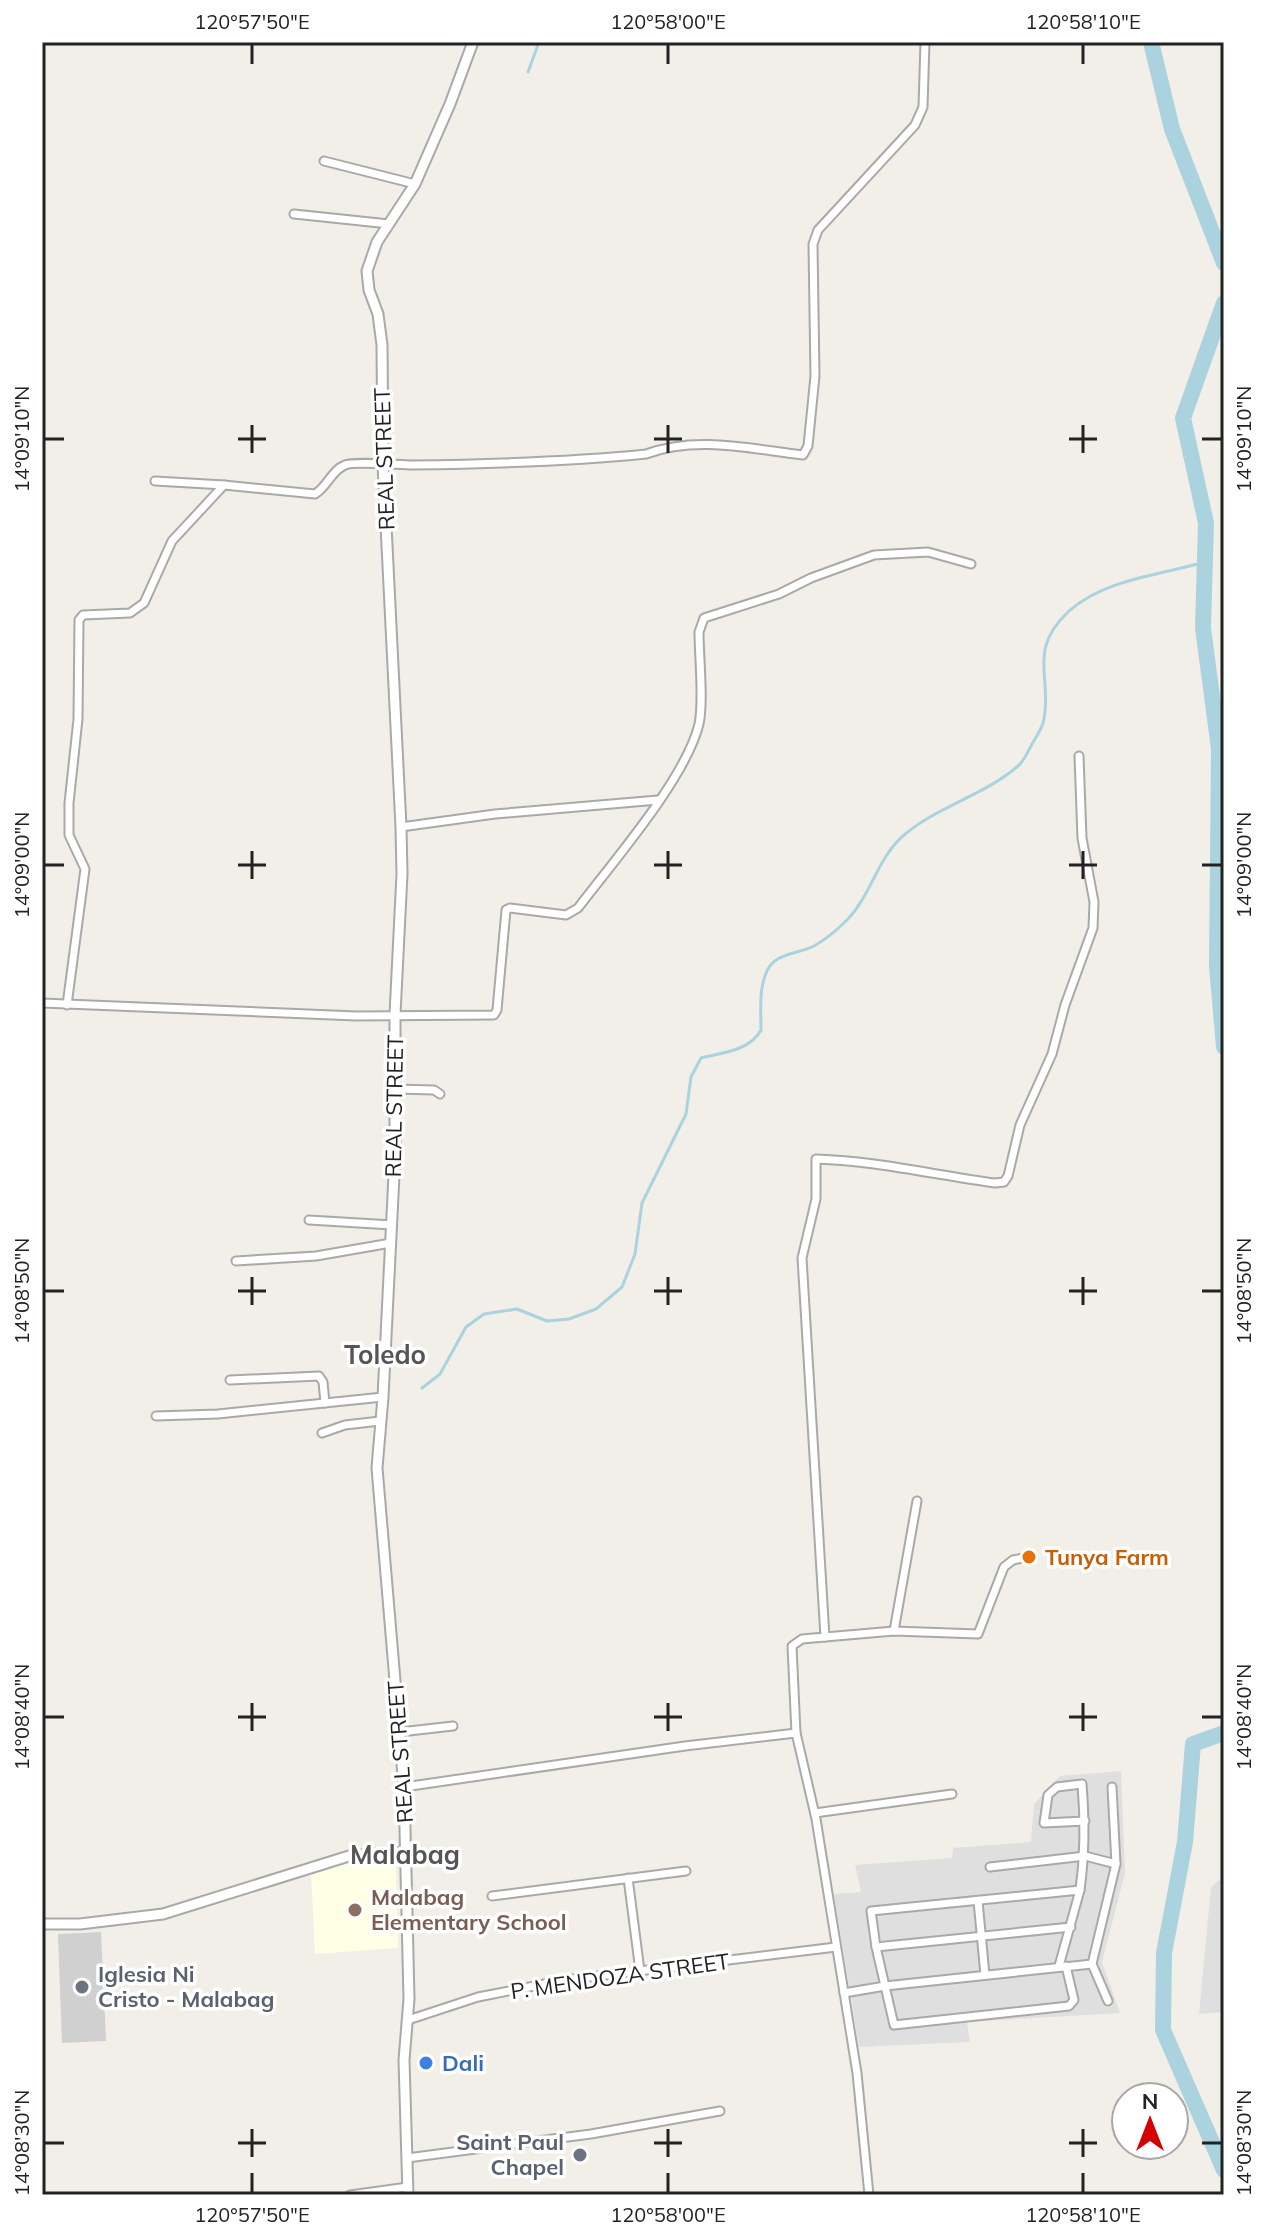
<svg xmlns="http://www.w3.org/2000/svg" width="1266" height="2237" viewBox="0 0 1266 2237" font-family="Mulish,sans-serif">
	<rect width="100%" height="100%" fill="#f2efe9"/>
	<g fill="#e0dfdf">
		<polygon points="1121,1771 1125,1873 1102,1962 1120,2013 967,2022 970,2042 859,2047 834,1894 861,1892 855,1865 952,1858 953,1848 1031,1842 1034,1804 1060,1776"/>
		<polygon points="1224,1876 1224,2012 1199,2014 1211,1887"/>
	</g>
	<polygon fill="#ffffe5" points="381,1859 396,1869 398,1948 315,1954 311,1872 349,1862"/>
	<polygon fill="#d0d0d0" points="101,1932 106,2041 62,2043 58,1934"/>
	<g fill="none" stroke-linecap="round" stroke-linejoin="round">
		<g stroke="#aad3df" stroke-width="3">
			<polyline points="528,72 539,42"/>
			<path d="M 422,1388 L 440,1374 L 466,1327 L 484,1314 L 517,1309 L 547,1321 L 569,1319 L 596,1309 L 622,1287 L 635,1254 L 642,1203 L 686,1114 L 691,1077 L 701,1058 C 722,1053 751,1050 761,1030 C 761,1013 759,992 765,976 C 772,952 796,955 814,946 C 825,940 839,928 847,920 C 872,894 877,858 904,835 C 938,806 985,795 1018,766 C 1024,761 1027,753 1031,746 C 1035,738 1043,728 1044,719 C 1052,676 1027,650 1069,611 C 1105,579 1160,575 1205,562"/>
		</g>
		<g stroke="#aad3df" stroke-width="16">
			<polyline points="1151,42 1172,129 1224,263"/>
			<polyline points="1224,303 1183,418 1206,523 1203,628 1219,749 1217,966 1224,1047"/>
			<polyline points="1224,1733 1193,1744 1185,1842 1164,1953 1163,2030 1224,2170"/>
		</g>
		<g stroke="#a9a9a9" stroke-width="11">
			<g id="minor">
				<polyline points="324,161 415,184"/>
				<polyline points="294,214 389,224"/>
				<polyline points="155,481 224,485"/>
				<polyline points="401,827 495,814 658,800"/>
				<path d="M 42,1003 L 356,1016 L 494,1015 L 497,1010 L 506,910 L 510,908 L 566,915 L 578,908 C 613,862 686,778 699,724 C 704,701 699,657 699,632 L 704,618 L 779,594 L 811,578 L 874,555 L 928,552 L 971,564"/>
				<path d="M 67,1005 L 85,869 L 69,835 L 69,803 L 78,719 L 79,620 L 83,615 L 130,613 L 144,603 L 172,541 L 224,485 L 315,494 C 327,487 332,470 345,465 C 353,461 399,465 412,465 C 490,464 568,462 646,454 C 697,435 751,449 803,455 L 808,446 L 815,376 L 813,244 L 818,230 L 915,125 L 923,107 L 925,42"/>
				<polyline points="395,1089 434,1090 440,1094"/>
				<polyline points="309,1220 392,1225"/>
				<polyline points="236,1261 316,1256 391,1243"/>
				<polyline points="230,1380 319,1376 323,1382 325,1403"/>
				<polyline points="156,1416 218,1414 383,1397"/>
				<polyline points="322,1433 345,1425 380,1421"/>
				<polyline points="894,1631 917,1501"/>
				<polyline points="825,1637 894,1631 978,1634 1004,1567 1013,1560 1028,1557"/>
				<polyline points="400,1732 453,1726"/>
				<polyline points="404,1787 685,1746 796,1733"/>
				<polyline points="815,1813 952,1794"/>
				<polyline points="990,1867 1085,1856 1116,1864"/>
				<polyline points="628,1878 640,1971"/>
				<path d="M 1080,1890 C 1085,1854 1085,1820 1082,1784 L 1057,1787 L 1048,1795 L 1044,1823 L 1085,1821"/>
				<polyline points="492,1896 686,1871"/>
				<polyline points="978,1901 985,1975"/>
				<polyline points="876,1947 1071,1927"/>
				<polyline points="1059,1966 1080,1890 871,1911 876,1947 894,2025 1069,2006 1074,2000 1066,1966"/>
				<polyline points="844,1993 885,1986 1092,1964"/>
				<polyline points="1108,2001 1092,1964 1116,1864 1112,1787"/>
				<polyline points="408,2020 478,1997 565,1980 836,1947"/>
				<polyline points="407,2158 591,2134 720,2111"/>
				<polyline points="350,2195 408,2187"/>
				<path d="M 869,2195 L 857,2073 L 816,1819 L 796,1733 L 792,1646 L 802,1639 L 825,1637 L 802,1258 L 816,1199 L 816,1159 C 877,1161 935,1175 995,1183 L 1004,1182 L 1008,1176 L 1020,1125 L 1052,1054 L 1065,1005 L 1093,928 L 1094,902 L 1082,838 L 1079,756"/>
			</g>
		</g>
		<g stroke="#a9a9a9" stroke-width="13">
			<g id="tertiary">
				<polyline points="42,1924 80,1924 163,1914 349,1856 406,1852"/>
				<polyline points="408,2195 404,2060 409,1999 404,1787 377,1468 383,1397 395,1155 395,1014 402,874 401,827 383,465 382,345 378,314 369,290 367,271 377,242 415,184 450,104 473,42"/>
			</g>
		</g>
		<use href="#minor" stroke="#fff" stroke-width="7"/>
		<use href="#tertiary" stroke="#fff" stroke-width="9"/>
	</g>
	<path fill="none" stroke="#222" stroke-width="3" d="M 252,44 L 252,64M 668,44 L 668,64M 1083,44 L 1083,64M 252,425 L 252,453M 668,425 L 668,453M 1083,425 L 1083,453M 44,439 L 64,439M 238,439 L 266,439M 654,439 L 682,439M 1069,439 L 1097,439M 1202,439 L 1222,439M 252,851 L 252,879M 668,851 L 668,879M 1083,851 L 1083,879M 44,865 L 64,865M 238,865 L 266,865M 654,865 L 682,865M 1069,865 L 1097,865M 1202,865 L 1222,865M 252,1277 L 252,1305M 668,1277 L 668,1305M 1083,1277 L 1083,1305M 44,1291 L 64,1291M 238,1291 L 266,1291M 654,1291 L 682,1291M 1069,1291 L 1097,1291M 1202,1291 L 1222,1291M 252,1703 L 252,1731M 668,1703 L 668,1731M 1083,1703 L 1083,1731M 44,1717 L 64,1717M 238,1717 L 266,1717M 654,1717 L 682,1717M 1069,1717 L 1097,1717M 1202,1717 L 1222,1717M 252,2129 L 252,2157M 668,2129 L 668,2157M 1083,2129 L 1083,2157M 44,2143 L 64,2143M 238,2143 L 266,2143M 654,2143 L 682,2143M 1069,2143 L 1097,2143M 1202,2143 L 1222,2143M 252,2173 L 252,2193M 668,2173 L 668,2193M 1083,2173 L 1083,2193"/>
	<circle fill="#e8710a" stroke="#fff" stroke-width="3" cx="1029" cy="1557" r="8"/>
	<circle fill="#8d6e63" stroke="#fff" stroke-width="3" cx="355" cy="1910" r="8"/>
	<g fill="#6b7280" stroke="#fff" stroke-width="3">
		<circle cx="82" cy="1987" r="8"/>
		<circle cx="580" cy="2155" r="8"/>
	</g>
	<circle fill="#3f7fe0" stroke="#fff" stroke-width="3" cx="426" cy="2063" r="8"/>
	<g text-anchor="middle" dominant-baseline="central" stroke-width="7" stroke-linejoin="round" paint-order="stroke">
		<g font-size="22" fill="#222" stroke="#fff">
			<text transform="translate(384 459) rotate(-92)">REAL STREET</text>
			<text transform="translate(394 1106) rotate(-89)">REAL STREET</text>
			<text transform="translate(400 1752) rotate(-94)">REAL STREET</text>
			<text transform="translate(620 1976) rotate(-8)">P. MENDOZA STREET</text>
		</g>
		<g font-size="22" font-weight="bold" fill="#c56008" stroke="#fff" text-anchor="start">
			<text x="1045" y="1557">Tunya Farm</text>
		</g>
		<g font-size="22" font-weight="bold" fill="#785e54" stroke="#fff" text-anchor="start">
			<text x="371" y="1897">Malabag<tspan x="371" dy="25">Elementary School</tspan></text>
		</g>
		<g font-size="22" font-weight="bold" fill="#5b616d" stroke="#fff" text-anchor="start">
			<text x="98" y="1974">Iglesia Ni<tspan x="98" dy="25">Cristo - Malabag</tspan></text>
			<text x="564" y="2142" text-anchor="end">Saint Paul<tspan x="564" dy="25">Chapel</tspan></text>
		</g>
		<g font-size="22" font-weight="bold" fill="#366cbe" stroke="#fff" text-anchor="start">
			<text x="442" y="2063">Dali</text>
		</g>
		<g font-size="26" font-weight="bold" fill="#555" stroke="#fff">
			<text x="385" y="1354">Toledo</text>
			<text x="405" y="1854">Malabag</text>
		</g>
	</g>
	<rect width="1266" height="2237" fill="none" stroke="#ffffff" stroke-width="88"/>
	<g transform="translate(1150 2121)"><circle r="38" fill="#ffffff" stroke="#a7a7a7" stroke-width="2"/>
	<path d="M0-6L14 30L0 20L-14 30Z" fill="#d40000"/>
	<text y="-12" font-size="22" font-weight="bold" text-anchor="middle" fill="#222222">N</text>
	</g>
	<rect x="44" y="44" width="1178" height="2149" fill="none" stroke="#222" stroke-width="3"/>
	<g font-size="20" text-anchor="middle" fill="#222">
		<text x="252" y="29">120°57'50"E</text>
		<text x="668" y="29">120°58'00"E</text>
		<text x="1083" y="29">120°58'10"E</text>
		<text transform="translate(22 439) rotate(-90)" y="7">14°09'10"N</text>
		<text transform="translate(1244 439) rotate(-90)" y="7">14°09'10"N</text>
		<text transform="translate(22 865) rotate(-90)" y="7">14°09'00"N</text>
		<text transform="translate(1244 865) rotate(-90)" y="7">14°09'00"N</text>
		<text transform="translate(22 1291) rotate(-90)" y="7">14°08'50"N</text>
		<text transform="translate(1244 1291) rotate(-90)" y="7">14°08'50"N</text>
		<text transform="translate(22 1717) rotate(-90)" y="7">14°08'40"N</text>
		<text transform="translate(1244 1717) rotate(-90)" y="7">14°08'40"N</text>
		<text transform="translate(22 2143) rotate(-90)" y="7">14°08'30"N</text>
		<text transform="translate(1244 2143) rotate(-90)" y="7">14°08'30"N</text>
		<text x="252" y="2222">120°57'50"E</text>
		<text x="668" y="2222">120°58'00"E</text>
		<text x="1083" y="2222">120°58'10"E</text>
	</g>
</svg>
